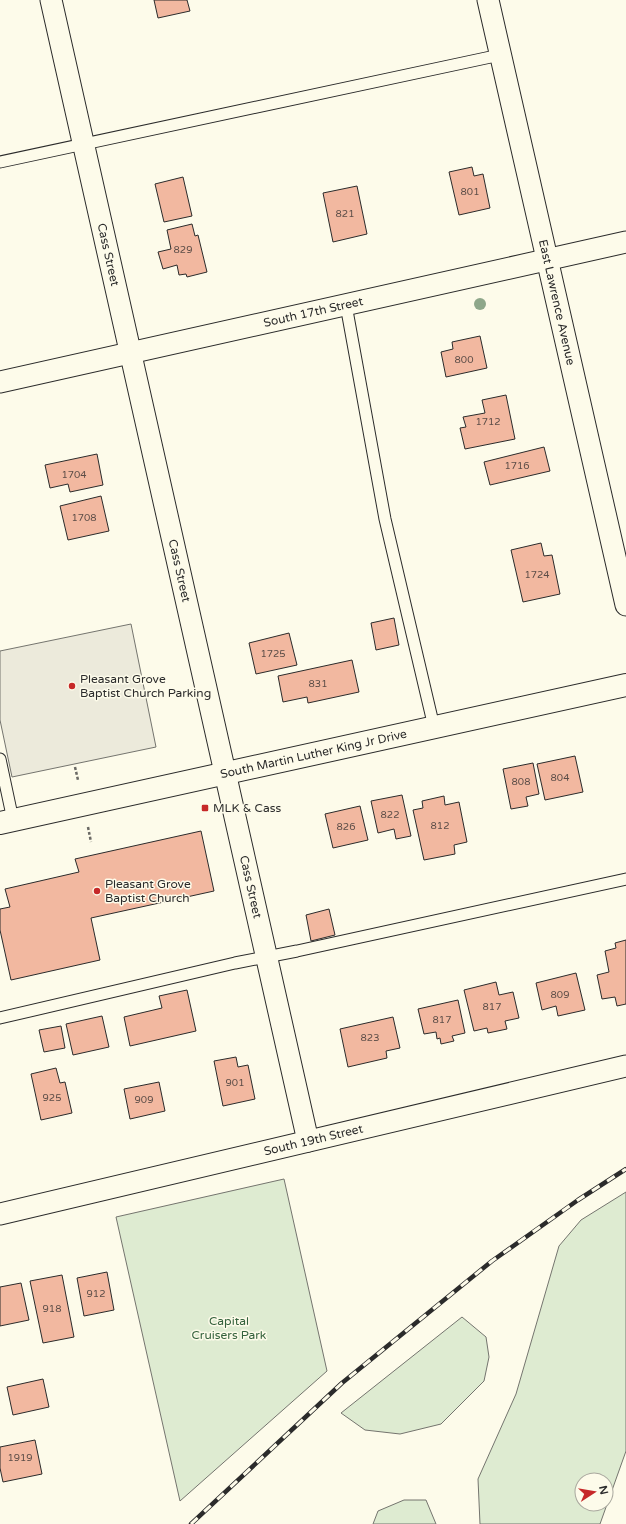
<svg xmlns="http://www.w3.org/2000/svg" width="626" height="1524" viewBox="0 0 626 1524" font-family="'Varela Round',sans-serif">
	<rect width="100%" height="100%" fill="#fdfbea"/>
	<g fill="#deebd1" stroke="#74746e" fill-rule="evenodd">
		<polygon points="284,1179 327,1371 180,1501 116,1217"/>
		<path d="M 626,1192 L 626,1451 L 600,1524 L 480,1524 L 478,1479 L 516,1394 L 559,1246 L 581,1220 ZM 582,1480 L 606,1480 L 606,1504 L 582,1504 Z"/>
		<polygon points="462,1317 486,1337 489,1357 484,1381 441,1424 400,1434 365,1430 341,1413"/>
		<polygon points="404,1500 426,1500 436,1524 373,1524 378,1511"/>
	</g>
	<polygon fill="#eceadb" stroke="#74746e" points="131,624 156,747 12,777 0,720 0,651"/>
	<g fill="#f2b8a0" stroke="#2b2b2b">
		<polygon points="154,0 187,0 190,11 158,18"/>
		<polygon points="472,167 474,176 483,174 490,208 459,215 449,172"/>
		<polygon points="183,177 192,216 164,222 155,184"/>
		<polygon points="357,186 367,234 333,242 323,193"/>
		<polygon points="192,224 195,236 198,235 207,272 187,277 186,274 179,275 177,265 163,269 158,252 171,249 167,230"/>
		<polygon points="480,336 487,368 446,377 441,352 453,349 452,342"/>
		<polygon points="506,395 515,439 465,449 460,428 466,427 463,417 485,413 482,400"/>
		<polygon points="544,447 550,471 490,485 484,462"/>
		<polygon points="97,454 103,485 70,492 68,484 50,488 45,465"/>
		<polygon points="101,496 109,531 68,540 60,506"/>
		<polygon points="541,543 544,556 552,555 560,594 523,602 511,550"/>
		<polygon points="394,618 399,645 376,650 371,623"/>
		<polygon points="289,633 297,665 256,674 249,643"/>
		<polygon points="352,660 359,692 308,703 307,697 283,702 278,676"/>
		<polygon points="575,756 583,792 545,800 537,764"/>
		<polygon points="533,763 539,794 526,797 528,806 511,809 503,769"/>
		<polygon points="402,795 411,836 396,839 394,829 378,833 371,801"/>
		<polygon points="444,796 445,805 459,802 467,842 454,845 455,854 424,860 413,810 423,808 422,801"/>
		<polygon points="360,806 368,840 333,848 325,814"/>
		<polygon points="201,831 214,891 91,918 100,960 11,980 0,930 0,909 10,907 5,889 79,872 75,859"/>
		<polygon points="329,909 335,935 311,941 306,915"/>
		<polygon points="626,940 626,1004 617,1006 615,997 602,999 597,975 609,972 605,951 616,948 615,943"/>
		<polygon points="576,973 585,1010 558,1016 556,1006 542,1010 536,983"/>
		<polygon points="496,982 499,995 513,992 519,1018 505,1021 507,1029 488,1033 487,1028 474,1031 464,990"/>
		<polygon points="187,990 196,1031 130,1046 124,1017 162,1008 159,996"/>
		<polygon points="458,1000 465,1033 452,1036 454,1041 441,1044 440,1038 437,1039 436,1032 424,1034 418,1009"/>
		<polygon points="102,1016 109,1047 73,1055 66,1024"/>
		<polygon points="393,1017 400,1048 386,1051 387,1058 348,1067 340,1029"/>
		<polygon points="61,1026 65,1048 44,1052 39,1030"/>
		<polygon points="236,1057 238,1067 248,1065 255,1099 223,1106 214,1061"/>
		<polygon points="56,1068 60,1083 65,1082 72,1113 41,1120 31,1074"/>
		<polygon points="159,1082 165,1111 130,1119 124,1089"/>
		<polygon points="107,1272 114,1310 84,1316 77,1278"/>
		<polygon points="62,1275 74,1337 43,1343 30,1281"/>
		<polygon points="21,1283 29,1320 0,1326 0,1287"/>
		<polygon points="43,1379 49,1407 13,1415 7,1387"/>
		<polygon points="35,1440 42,1474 3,1482 0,1468 0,1447"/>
	</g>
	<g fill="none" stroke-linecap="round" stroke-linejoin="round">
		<g stroke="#2b2b2b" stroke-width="13">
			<g id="lane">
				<polyline points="0,162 500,55"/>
				<polyline points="346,305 385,519 434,727"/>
				<polyline points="0,759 13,820"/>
				<polyline points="0,1018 235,963 297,951 626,879"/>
			</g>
		</g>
		<g stroke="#2b2b2b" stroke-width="23">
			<g id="street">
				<path id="s1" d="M 51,0 L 308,1141"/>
				<path id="s2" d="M 488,0 L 626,605"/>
				<path id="s3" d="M 0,382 L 626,242"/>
				<path id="s4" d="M 0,1214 L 626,1066"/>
			</g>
		</g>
		<g stroke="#2b2b2b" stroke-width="24">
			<g id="secondary">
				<path id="s5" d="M 0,823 L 626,685"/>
			</g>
		</g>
		<g stroke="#6a6964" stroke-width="2.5" stroke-dasharray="3 2" stroke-linecap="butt">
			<polyline points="75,767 78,780"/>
			<polyline points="88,827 91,842"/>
		</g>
		<use href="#lane" stroke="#fdfbea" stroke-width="11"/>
		<use href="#street" stroke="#fdfbea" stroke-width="21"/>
		<use href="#secondary" stroke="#fdfbea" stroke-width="22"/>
		<g stroke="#2b2b2b" stroke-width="4.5">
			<polyline id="rail" points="191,1524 342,1383 492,1261 578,1200 626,1169"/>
		</g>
		<use href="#rail" stroke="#fdfbea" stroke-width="3" stroke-dasharray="9" stroke-linecap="butt"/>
	</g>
	<circle fill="#8ea78a" cx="480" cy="304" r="6"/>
	<g fill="#c62828" stroke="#fdfbea" stroke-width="1.5">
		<circle cx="72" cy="686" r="4"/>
		<rect x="201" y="804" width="8" height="8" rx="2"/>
		<circle cx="97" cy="891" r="4"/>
	</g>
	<g text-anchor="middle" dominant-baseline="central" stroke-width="3" stroke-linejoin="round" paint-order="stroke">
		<g font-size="10" fill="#5d4e48">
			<text x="470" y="192">801</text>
			<text x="345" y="214">821</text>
			<text x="183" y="250">829</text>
			<text x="464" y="360">800</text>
			<text x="488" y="422">1712</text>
			<text x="517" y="466">1716</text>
			<text x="74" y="475">1704</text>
			<text x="84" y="518">1708</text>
			<text x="537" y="575">1724</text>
			<text x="273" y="654">1725</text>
			<text x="318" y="684">831</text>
			<text x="560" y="778">804</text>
			<text x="521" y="782">808</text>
			<text x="390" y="815">822</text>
			<text x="440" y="826">812</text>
			<text x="346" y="827">826</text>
			<text x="560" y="995">809</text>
			<text x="492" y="1007">817</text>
			<text x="442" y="1020">817</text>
			<text x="370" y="1038">823</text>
			<text x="235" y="1083">901</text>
			<text x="52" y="1098">925</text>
			<text x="144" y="1100">909</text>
			<text x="96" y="1294">912</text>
			<text x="52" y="1309">918</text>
			<text x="20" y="1458">1919</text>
		</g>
		<g font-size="12" fill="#2b2b2b" stroke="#fdfbea">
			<text stroke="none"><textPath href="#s1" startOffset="261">Cass Street</textPath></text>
			<text stroke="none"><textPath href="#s2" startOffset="310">East Lawrence Avenue</textPath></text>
			<text stroke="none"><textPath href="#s3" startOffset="321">South 17th Street</textPath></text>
			<text stroke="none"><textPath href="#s1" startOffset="585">Cass Street</textPath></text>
			<text stroke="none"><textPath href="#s5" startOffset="321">South Martin Luther King Jr Drive</textPath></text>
			<text stroke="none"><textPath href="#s1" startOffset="909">Cass Street</textPath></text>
			<text stroke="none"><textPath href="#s4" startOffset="322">South 19th Street</textPath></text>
		</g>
		<g font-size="12" fill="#2b2b2b" stroke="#fdfbea" text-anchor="start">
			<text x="80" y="679">Pleasant Grove<tspan x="80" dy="14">Baptist Church Parking</tspan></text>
			<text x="213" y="808">MLK &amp; Cass</text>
			<text x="105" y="884">Pleasant Grove<tspan x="105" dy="14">Baptist Church</tspan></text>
		</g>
		<g font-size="12" fill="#34623c" stroke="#fdfbea">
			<text x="229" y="1321">Capital<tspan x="229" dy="14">Cruisers Park</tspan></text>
		</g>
	</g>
	<g transform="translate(594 1492) rotate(78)"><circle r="19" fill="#fdfbea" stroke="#a9a89e"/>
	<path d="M0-3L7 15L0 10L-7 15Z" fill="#c62828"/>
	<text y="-6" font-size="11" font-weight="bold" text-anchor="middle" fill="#2b2b2b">N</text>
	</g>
</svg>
